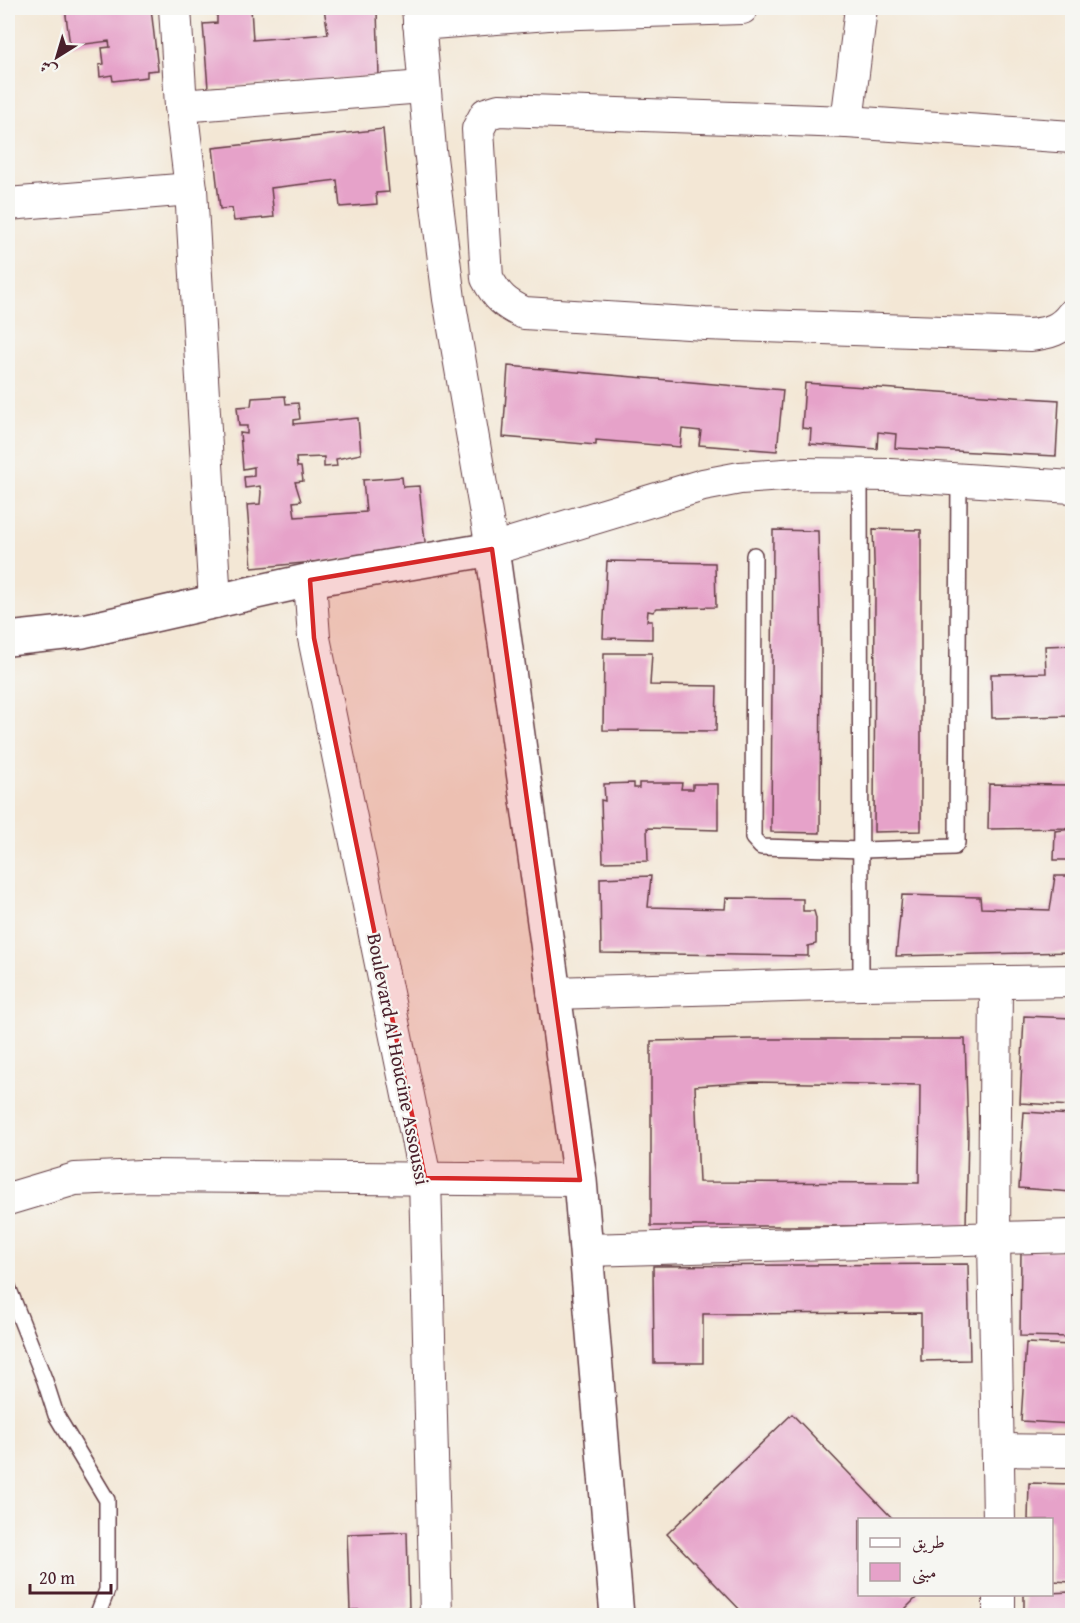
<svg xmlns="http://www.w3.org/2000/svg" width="1080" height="1623" viewBox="0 0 1080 1623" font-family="'Gentium Book Plus',Amiri,serif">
	<rect width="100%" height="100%" fill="#f6f6f2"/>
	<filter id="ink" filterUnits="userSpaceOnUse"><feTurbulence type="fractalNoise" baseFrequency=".0167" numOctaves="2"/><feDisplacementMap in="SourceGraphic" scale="12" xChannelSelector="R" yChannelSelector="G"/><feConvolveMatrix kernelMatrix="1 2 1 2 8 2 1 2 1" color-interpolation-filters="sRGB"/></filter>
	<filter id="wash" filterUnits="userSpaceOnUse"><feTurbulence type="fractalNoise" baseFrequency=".008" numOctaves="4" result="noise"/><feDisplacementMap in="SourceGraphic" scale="24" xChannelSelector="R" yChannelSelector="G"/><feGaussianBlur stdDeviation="1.35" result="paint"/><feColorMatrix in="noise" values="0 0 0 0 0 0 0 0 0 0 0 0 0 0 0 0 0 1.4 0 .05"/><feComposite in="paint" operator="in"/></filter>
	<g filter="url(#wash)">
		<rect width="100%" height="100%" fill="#f3e7d5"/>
		<g id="blocks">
			<g fill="#e6a2c9" fill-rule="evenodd">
				<polygon points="65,8 151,8 158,70 147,71 147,77 113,81 112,75 100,77 99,65 104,64 102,48 110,47 109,41 70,46"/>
				<polygon points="203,8 251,8 253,40 328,34 324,8 377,10 379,76 208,88 203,24 217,23 217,12 203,13"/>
				<polygon points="383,129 389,192 376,193 377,204 340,207 337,180 271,188 274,217 234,221 232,208 220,209 213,148"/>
				<polygon points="508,366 783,390 777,451 699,445 701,431 682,429 680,447 596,440 596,445 503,437"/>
				<polygon points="805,383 1059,400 1056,456 895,448 896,434 878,432 877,449 810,444 811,429 802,428"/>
				<polygon points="285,396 286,404 298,403 300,419 294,420 294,424 358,418 361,454 336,459 337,466 324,467 324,457 296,458 297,467 301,467 303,481 295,482 301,501 293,502 295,517 366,512 363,480 402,477 403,487 419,486 426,551 252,568 247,505 260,504 261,492 260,486 245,488 244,477 254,476 254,467 243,469 240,433 247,434 247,426 239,426 237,407 251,406 252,398"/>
				<polygon points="873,529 921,530 921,831 874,832 875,591"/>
				<polygon points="773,530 818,531 821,650 820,833 771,832"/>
				<polygon points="607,561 715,563 716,607 657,608 653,612 648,611 647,621 652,621 652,639 603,638"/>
				<polygon points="1072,645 1072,716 992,718 991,674 1046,673 1045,646"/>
				<polygon points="604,653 652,653 650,685 717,686 716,731 603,730"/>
				<polygon points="634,783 634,788 639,788 639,783 682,783 681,789 693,789 693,784 718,784 718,830 647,828 648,861 603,862 601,800 605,801 604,784"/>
				<polygon points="989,784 1072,785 1072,828 988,829"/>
				<polygon points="1072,829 1072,860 1054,860 1055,831"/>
				<polygon points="651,876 648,907 725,909 726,898 803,899 803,911 814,911 816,918 816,944 808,946 808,956 601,953 600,878"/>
				<polygon points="1055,876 1072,876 1072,952 896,956 902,895 980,897 981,908 1050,910"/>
				<polygon points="1024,1016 1072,1018 1072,1106 1020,1103"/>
				<path d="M 754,1039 L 965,1039 L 968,1133 L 966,1226 L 651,1226 L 651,1041 ZM 754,1082 L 920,1085 L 919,1183 L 699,1182 L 695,1086 Z"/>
				<polygon points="1024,1112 1072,1115 1072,1192 1019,1188"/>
				<polygon points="1021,1250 1072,1251 1072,1337 1020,1336"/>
				<polygon points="968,1264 970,1360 921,1361 921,1313 703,1314 703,1363 654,1363 653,1266"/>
				<polygon points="1026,1343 1072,1345 1072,1424 1021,1421"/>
				<polygon points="792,1414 894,1520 860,1520 860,1594 920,1594 898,1616 746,1616 667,1534"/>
				<polygon points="1029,1483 1072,1484 1072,1582 1052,1581 1052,1520 1028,1520"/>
				<polygon points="407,1532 409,1609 350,1610 347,1534"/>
				<polygon points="1071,1592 1071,1616 1024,1616 1024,1594"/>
			</g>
		</g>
	</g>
	<g filter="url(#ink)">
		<use href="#blocks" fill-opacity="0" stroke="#633d44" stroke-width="1.5"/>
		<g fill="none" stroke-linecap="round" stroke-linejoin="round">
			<g stroke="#633d44" stroke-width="18">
				<g id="lane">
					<polyline points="860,475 861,984"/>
					<polyline points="754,555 753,838 761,847 863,850 954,847 957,843 959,479"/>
					<polyline points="8,1287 45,1381 56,1415 107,1500 107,1590 97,1616"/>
				</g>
			</g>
			<g stroke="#633d44" stroke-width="34">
				<g id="street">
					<polyline points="175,8 181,106 191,189 215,602"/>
					<polyline points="418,8 430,150 449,299 492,549 703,485 740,478 798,474 890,475 1072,487"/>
					<polyline points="419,24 548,14 742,8"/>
					<polyline points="181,106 423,87"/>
					<polyline points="847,122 861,8"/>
					<path d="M 1072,137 L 847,122 L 499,110 L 486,114 L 478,129 L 487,278 C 497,297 505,304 524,313 L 705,324 L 1030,335 C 1049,333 1061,330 1072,315"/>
					<polyline points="8,204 191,189"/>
					<polyline points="310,580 314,638 425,1178 436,1616"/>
					<polyline points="996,982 994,1240 999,1520"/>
					<polyline points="553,993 861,984 1072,981"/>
					<polyline points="8,1199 75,1179 141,1176 580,1180"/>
					<polyline points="587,1250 1072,1236"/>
					<polyline points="999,1450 1072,1451"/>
					<polyline points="999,1616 999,1594"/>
				</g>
			</g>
			<g stroke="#633d44" stroke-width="36">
				<polyline id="secondary" points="8,639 83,631 310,580 492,549 580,1180 617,1616"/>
			</g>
			<use href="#lane" stroke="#fff" stroke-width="15"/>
			<use href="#street" stroke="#fff" stroke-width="32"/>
			<use href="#secondary" stroke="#fff" stroke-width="33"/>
		</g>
	</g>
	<path fill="#d62828" fill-opacity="0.2" stroke="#d62828" stroke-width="4.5" stroke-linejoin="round" d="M 492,549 L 580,1180 L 425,1178 L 314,638 L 310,580 Z"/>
	<g text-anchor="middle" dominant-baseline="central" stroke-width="4.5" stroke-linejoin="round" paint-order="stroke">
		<g font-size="20" fill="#4a1f2b" stroke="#f6f6f2">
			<text transform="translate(399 1059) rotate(79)">Boulevard Al Houcine Assoussi</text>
		</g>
	</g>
	<rect width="1080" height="1623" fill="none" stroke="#f6f6f2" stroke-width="30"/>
	<rect x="858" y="1518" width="195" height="78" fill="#f6f6f2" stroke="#b1a0a2" stroke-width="1.5"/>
	<rect x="870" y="1538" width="30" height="9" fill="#ffffff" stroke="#b1a0a2" stroke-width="1.5"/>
	<text x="912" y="1548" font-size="18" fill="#4a1f2b">طريق</text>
	<rect x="870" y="1563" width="30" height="18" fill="#e6a2c9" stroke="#b1a0a2" stroke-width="1.5"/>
	<text x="912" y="1578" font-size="18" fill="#4a1f2b">مبنى</text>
	<g transform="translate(57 57) rotate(217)" stroke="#f6f6f2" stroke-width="4.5" paint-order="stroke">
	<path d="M0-4.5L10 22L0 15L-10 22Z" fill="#4a1f2b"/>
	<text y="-9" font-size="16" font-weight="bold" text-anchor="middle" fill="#4a1f2b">ش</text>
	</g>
	<path d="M30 1584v9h81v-9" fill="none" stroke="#4a1f2b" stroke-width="3"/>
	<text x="39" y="1584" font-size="18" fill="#4a1f2b" stroke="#f6f6f2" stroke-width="4.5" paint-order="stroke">20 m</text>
</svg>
